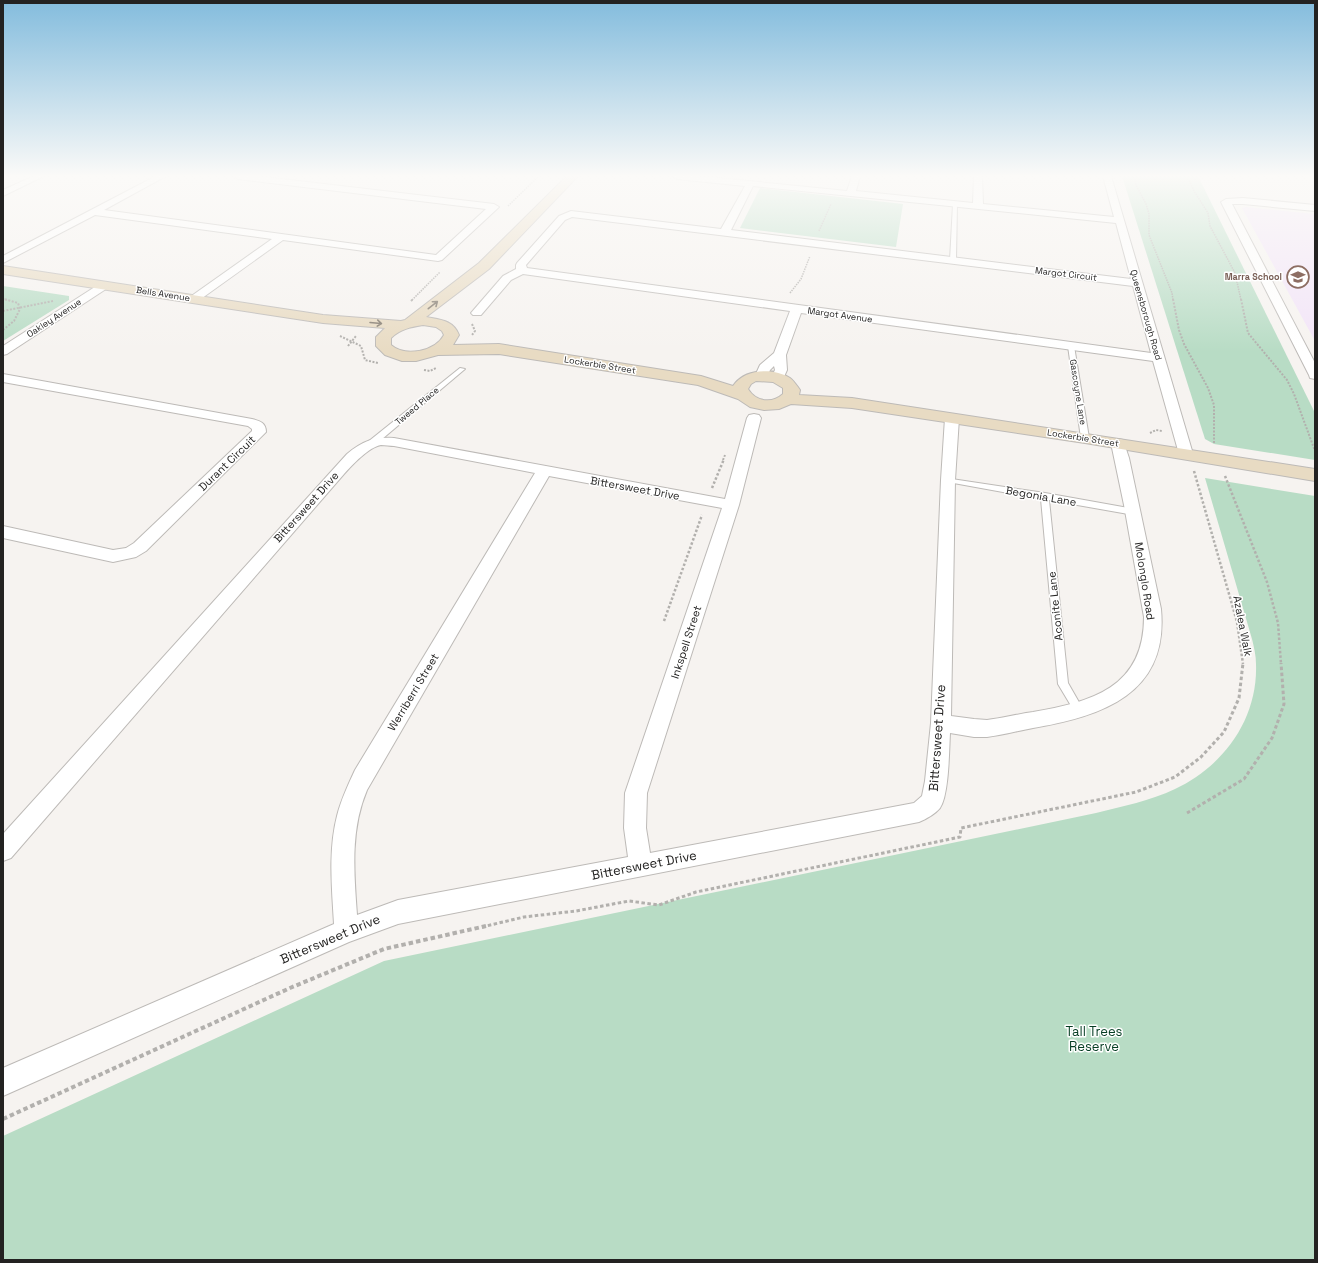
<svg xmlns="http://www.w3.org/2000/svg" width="1318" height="1263" viewBox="0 0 1318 1263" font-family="'Space Grotesk',sans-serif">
	<rect width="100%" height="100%" fill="#f6f3f0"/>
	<polygon fill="#f2e4f8" points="1246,207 1315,214 1315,341 1242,208"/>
	<g fill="#b8dcc5">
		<polygon points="1122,176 1198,176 1315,413 1315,460 1214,444 1205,439"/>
		<polygon points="760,188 903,204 896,247 740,228"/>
		<polygon points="3,286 69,296 69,300 3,341"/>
		<path d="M 1205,478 L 1315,496 L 1315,1260 L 3,1260 L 3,1136 L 384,961 L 1096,813 C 1123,806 1150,801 1175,789 C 1224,766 1258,719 1256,664 C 1256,656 1254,647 1252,639 Z"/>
	</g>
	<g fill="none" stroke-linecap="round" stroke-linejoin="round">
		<g stroke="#bdbab7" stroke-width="2">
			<g id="lane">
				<polygon points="955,203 957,204 956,260 953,262 950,260 953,204"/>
				<polygon points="1071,344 1074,346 1089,438 1085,440 1081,438 1068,346"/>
				<polygon points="460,368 465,369 375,445 369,445 369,441"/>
				<polygon points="945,478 1045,493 1134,509 1138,512 1134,515 1049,500 1068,683 1084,711 1082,714 1079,715 1076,714 1058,684 1041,499 948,482 944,480"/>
			</g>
		</g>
		<g stroke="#bdbab7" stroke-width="2">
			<g id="street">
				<polygon points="34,176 44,176 3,196 3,190"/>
				<polygon points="156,176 166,176 104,210 436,255 486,209 238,179 234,176 256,176 494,204 499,207 442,260 438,261 283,240 198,301 190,301 188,299 190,297 272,239 95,215 3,263 3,256"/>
				<path d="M 673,176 L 699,176 L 847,191 L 852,176 L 860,176 L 856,191 L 973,203 L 974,176 L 982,176 L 983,204 L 1114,217 L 1103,176 L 1111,176 L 1193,454 L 1191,457 L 1186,458 L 1181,457 L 1179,454 L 1153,361 L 801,313 L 786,355 L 787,370 L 782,381 L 772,381 L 771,378 L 775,370 L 774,366 L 770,370 L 766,379 L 756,379 L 755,376 L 760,365 L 774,353 L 790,311 L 523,274 L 511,280 L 481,315 L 473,315 L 471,313 L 503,276 L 516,269 L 516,265 L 517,263 L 559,216 L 571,211 L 721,229 L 745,186 L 677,179 ZM 753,186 L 1116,223 L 1131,279 L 731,230 ZM 572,217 L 1133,286 L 1151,353 L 527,268 L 526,265 L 565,220 Z"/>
				<polygon points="1243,198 1315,205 1315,211 1243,204 1232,204 1315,363 1315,379 1310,378 1309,375 1221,202 1226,199"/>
				<polygon points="105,282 109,283 111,285 109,287 7,354 3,355 3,346 101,283"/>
				<path d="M 3,374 L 252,419 C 260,421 266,423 266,432 L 146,551 L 136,557 L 113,562 L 3,538 L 3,526 L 113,550 L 126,548 L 134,543 L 252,431 L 252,429 L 248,426 L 3,382 Z"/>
				<path d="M 754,414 L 759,415 L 761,418 L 739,505 L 647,793 L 646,828 L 650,853 L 914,803 L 922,796 L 925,781 L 931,723 L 941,480 L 945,418 L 947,415 L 952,414 L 957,415 L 959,418 L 955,480 L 951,716 L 974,719 L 987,720 C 1003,718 1018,714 1033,712 C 1091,702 1144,688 1144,617 L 1124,505 L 1111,443 L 1113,440 L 1118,439 L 1123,440 L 1129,458 L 1161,609 C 1169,694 1102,716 1033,728 C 1017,731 1003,735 987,737 L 974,737 L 950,733 C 949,750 949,795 940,808 C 935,814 926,819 919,822 L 398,924 L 349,942 L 3,1096 L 3,1068 L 334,924 C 332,889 328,851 337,816 C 341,800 348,785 355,770 L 535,473 L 394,446 C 390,446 385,445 381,445 C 369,447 352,465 344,474 L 11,858 L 3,861 L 3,834 L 347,454 C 363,441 373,437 394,438 L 725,499 L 747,418 L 749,415 ZM 549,476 L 722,508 L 625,793 L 624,828 L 628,857 L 398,900 L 357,915 C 354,873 350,830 367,790 Z"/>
			</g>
		</g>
		<g stroke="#bdbab7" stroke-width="2">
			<path id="secondary" d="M 567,176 L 578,176 L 489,269 L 426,317 C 441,320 453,320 459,335 L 453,345 L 499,344 L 701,376 L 733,386 C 744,369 773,367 790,378 C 794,381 797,386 800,390 L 799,395 L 852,398 L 1315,469 L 1315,481 L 1085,443 L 852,408 L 791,404 L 779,409 L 764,410 L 750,407 L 738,399 L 698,385 L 499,354 L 438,355 L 416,361 L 402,361 L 385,355 L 376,346 L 376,337 L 385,328 L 323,323 L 3,274 L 3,266 L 323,315 L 401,321 L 405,320 L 479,263 ZM 423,325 L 436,327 L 442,331 L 444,335 C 435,352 405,357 391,345 L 391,338 C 400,329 411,327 423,325 ZM 756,381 L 773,382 L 783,388 L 783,394 C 772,404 756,402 748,389 L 751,384 Z"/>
		</g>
		<g stroke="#b2b0ad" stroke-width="1.5" stroke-dasharray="1.5 1" stroke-linecap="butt">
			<polyline points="1134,176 1136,185 1146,204 1149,214 1149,235 1172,293 1173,300"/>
			<polyline points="1187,176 1194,191 1208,213 1210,226 1235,273 1241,300"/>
			<polyline points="508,206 539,176"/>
			<polyline points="819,231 831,204"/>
			<polyline points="790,293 801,279 810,256"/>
			<polyline points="3,299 8,300"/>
			<polyline points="412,300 440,272"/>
		</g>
		<g stroke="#b2b0ad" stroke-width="2" stroke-dasharray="2 1.5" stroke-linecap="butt">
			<polyline points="1173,299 1179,330 1184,344 1208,388 1214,405 1214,444"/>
			<polyline points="1241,299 1248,333 1287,380 1294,394 1315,451"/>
			<polyline points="411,301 413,299"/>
			<polyline points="3,311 53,301"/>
			<polyline points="472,324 475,331 472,335"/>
			<polyline points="3,330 14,321 20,309 18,303 4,299"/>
			<polyline points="340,336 361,346 365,360 378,363"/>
			<polyline points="348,346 356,336"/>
			<polyline points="424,370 430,371 436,368"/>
			<polyline points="1150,433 1156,430 1162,431"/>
			<polyline points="723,460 725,455"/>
		</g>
		<g stroke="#b2b0ad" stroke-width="2.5" stroke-dasharray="2.5 2" stroke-linecap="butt">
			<polyline points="1194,471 1237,622 1243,664"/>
			<polyline points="1225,476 1267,582 1278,623 1281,664"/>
			<polyline points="712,488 724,459"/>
			<polyline points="664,621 702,515"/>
		</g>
		<g stroke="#b2b0ad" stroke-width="3" stroke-dasharray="3.5 2.5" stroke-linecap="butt">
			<polyline points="1187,813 1244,779 1272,738 1284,704 1281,663"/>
			<polyline points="482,927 524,917 576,911 629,901 659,905 696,892 960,837 961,828 1136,792 1175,777 1201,757 1224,732 1239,698 1243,663"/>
		</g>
		<polyline stroke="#b2b0ad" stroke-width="4" stroke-dasharray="4.5 3" stroke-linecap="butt" points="3,1119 290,988 384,949 486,926"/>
		<use href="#lane" fill="#fff" fill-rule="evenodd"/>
		<use href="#street" fill="#fff" fill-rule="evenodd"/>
		<use href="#secondary" fill="#e8dbc3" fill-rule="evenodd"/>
	</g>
	<defs><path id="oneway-shaft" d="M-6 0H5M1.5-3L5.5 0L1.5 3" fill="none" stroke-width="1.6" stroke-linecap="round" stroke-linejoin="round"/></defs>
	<g stroke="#867e72">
		<use href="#oneway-shaft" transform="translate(433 305) rotate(-38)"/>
		<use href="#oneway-shaft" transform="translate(376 323) rotate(5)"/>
	</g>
	<linearGradient id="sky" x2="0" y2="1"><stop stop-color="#83bcdd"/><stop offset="0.5" stop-color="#fbfaf8"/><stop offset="1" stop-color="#fbfaf8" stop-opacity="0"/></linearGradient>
	<rect width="1318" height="352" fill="url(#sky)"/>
	<defs>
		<g id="school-ring" transform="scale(1.15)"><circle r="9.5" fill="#fff" stroke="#8d6e63" stroke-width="1.5"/><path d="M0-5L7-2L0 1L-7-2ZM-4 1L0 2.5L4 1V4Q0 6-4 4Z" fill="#8d6e63"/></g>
	</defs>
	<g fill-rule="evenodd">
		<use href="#school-ring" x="1298" y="277"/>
	</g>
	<g text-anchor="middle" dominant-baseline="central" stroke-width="3" stroke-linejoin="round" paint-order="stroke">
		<g font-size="9" fill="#232221" stroke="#fff">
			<text transform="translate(1066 274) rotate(7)">Margot Circuit</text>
			<text transform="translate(163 294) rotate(9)">Bells Avenue</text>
			<text transform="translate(840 315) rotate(8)">Margot Avenue</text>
			<text transform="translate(1146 315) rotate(74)">Queensborough Road</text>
			<text transform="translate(54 318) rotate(-33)">Oakley Avenue</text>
			<text transform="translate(600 365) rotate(9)">Lockerbie Street</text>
			<text transform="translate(1078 392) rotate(81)">Gascoyne Lane</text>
			<text transform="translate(417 406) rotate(-40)">Tweed Place</text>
			<text transform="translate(1083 438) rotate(9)">Lockerbie Street</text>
		</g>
		<g font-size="9" font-weight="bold" fill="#785e54" stroke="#fff" text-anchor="end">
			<text x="1282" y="277">Marra School</text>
		</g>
		<g font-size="11" fill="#232221" stroke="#fff">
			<text transform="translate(227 463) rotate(-44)">Durant Circuit</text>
			<text transform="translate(635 488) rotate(10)">Bittersweet Drive</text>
			<text transform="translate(1041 496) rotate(10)">Begonia Lane</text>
			<text transform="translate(306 507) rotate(-48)">Bittersweet Drive</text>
			<text transform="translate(1145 581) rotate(81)">Molonglo Road</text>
			<text transform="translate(1055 606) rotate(-96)">Aconite Lane</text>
			<text transform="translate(1243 626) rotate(79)">Azalea Walk</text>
			<text transform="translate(686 642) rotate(-72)">Inkspell Street</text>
			<text transform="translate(413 692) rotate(-59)">Werriberri Street</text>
		</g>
		<g font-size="13" fill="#232221" stroke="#fff">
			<text transform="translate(937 738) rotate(-86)">Bittersweet Drive</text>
			<text transform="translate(644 865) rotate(-11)">Bittersweet Drive</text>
			<text transform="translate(330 939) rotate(-23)">Bittersweet Drive</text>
		</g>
		<g font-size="13" fill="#053d23" stroke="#fff">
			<text x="1094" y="1031">Tall Trees<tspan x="1094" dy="15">Reserve</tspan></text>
		</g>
	</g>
	<rect width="1318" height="1263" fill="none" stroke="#232221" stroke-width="8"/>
</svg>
